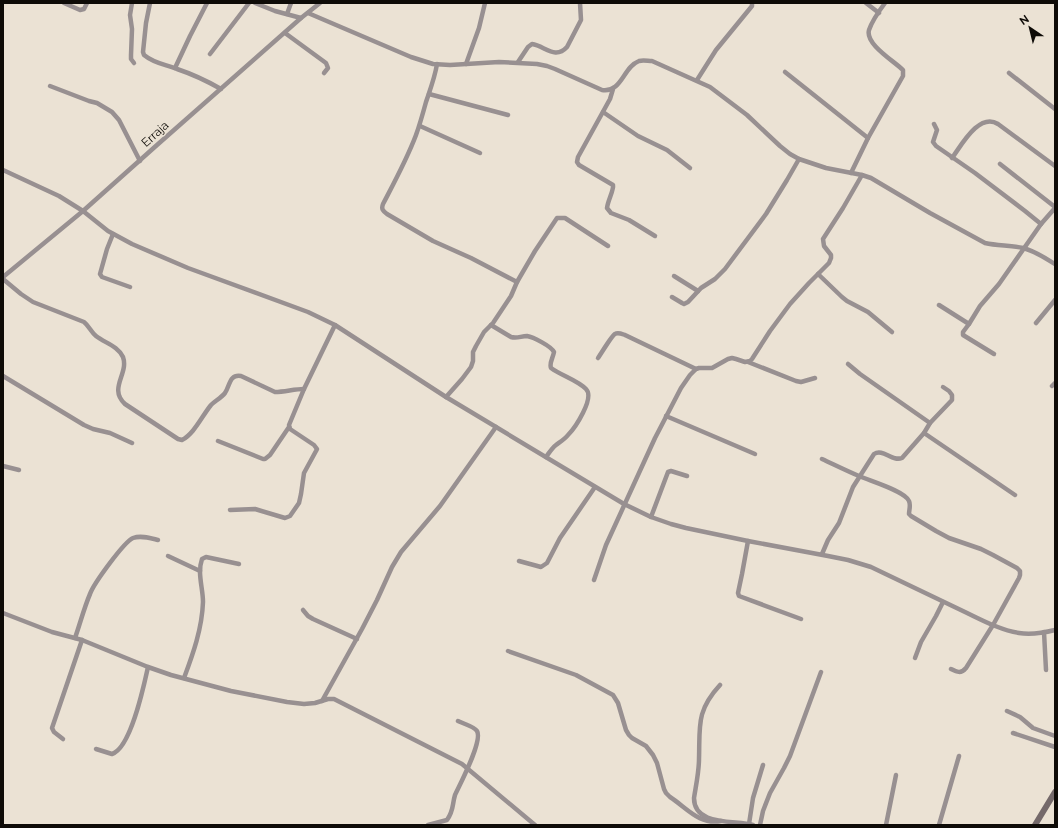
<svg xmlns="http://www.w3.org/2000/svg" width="1058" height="828" viewBox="0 0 1058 828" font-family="Raleway,sans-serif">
	<rect width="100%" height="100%" fill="#ebe2d4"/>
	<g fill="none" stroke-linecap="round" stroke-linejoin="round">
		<g stroke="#989091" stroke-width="4.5">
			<polyline points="64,3 80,10 84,9 87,3"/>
			<polyline points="132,3 130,15 132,29 131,55 131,59 134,63"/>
			<path d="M 150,3 L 146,23 L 143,52 L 144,55 C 155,64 165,64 177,69 C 192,74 207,81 221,89"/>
			<polyline points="255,3 275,11 301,18"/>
			<polyline points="866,3 879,13"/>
			<path d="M 308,13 L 411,57 L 433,64 L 450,65 L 499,62 L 537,64 L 547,66 L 555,69 L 602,90 C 622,93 623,67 639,61 C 643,60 648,61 652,61 L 710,87 L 747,115 L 780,146 L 790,154 L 799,159 L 826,168 L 862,175 L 871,178 L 930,213 L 985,243 C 998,246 1011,245 1023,248 C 1035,251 1045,258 1055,264"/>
			<polyline points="287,14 291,3"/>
			<polyline points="285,33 326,63 328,68 324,73"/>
			<polyline points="210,54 249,3"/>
			<path d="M 518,62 L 528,47 L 532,44 C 545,46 555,60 567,47 L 581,20 L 580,3"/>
			<path d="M 437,64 C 435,77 430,90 426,102 C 423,113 420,124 416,135 C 407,159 395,181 383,204 C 381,209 383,211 387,214 L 433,241 L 471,258 L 517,282"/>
			<polyline points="466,64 479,28 485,3"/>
			<polyline points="175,68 190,36 207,3"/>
			<polyline points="785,72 868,138"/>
			<polyline points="1009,73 1055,109"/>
			<polyline points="697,80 716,50 752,6 752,3"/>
			<polyline points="50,86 89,101 97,103 112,112 119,120 140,161"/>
			<path d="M 613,89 L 610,99 L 578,157 L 577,162 L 579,165 L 613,185 C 614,190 608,200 607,208 L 611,213 L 629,220 L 655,236"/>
			<polyline points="429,94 508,115"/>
			<polyline points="603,112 638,136 667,150 690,168"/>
			<polyline points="934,124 937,130 933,142 936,146 975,173 1025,211 1041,224"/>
			<polyline points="420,126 480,153"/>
			<path d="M 952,158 C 961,146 979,112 998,124 L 1055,166"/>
			<polyline points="1000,164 1055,207"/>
			<path d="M 3,170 L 59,196 L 83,211 L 108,231 L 132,244 L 188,268 L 308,312 L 335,325 L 446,397 L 624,504 L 651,517 L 671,524 L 686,528 L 748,541 L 828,556 L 848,560 L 871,567 C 902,582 933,597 965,612 C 982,620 1000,630 1019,633 C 1031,635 1043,633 1055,630"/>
			<path d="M 851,173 L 868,138 L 903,76 L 903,70 C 894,61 865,44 869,30 C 872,21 879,11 885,3"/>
			<polyline points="113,234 107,249 100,274 102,277 130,287"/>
			<polyline points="818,274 842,297 847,301 868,312 892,332"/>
			<polyline points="674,276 698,291"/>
			<polyline points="3,277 83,211 157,145 301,18 320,3"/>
			<path d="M 3,279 L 21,294 L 33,302 L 84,322 C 89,326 91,332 96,336 C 105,343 118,346 123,357 C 129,374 108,388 125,404 L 178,439 L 182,440 C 194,434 202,416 211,405 C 215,401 221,398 225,393 C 230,386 229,374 241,376 L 275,392 C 285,392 294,389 304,389"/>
			<polyline points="672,297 682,303 684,304 688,302 701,288 715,279 725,269 766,214 787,180 799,159"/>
			<polyline points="939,305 969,324 980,306 999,284 1041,224 1055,208"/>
			<polyline points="1036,323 1055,300"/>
			<polyline points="969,324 963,332 963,335 994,354"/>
			<path d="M 491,325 L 511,337 C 517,339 521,336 527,336 C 533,337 551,346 554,352 C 553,358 549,363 551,368 C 562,376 577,380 586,389 C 595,398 575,428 568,435 C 565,439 560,442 556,445 C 552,448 549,453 546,457"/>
			<path d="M 598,358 C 601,354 612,335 615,334 C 618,332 622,334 625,335 L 696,369"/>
			<polyline points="748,362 796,381 801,382 815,378"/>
			<polyline points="848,364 860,374 930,423 924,433"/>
			<polyline points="3,376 84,425 93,429 110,433 132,443"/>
			<polyline points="1052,386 1055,383"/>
			<polyline points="446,397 462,379 471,367 473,361 473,352 476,346 484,332 493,323 511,296 517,282 535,251 557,218 565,218 608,246"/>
			<polyline points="666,416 755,454"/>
			<polyline points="930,423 952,400 952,395 949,391 943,387"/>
			<polyline points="218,441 263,459 265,459 270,455 289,427"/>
			<path d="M 822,459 C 835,465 847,471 859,476 C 870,481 905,491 909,501 C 911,505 909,510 909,514 L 911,516 L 936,531 L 949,538 L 981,549 L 993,555 L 1017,568 L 1020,571 L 1020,575 L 1019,578 L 993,625 L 966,668 C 961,674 957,672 951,669"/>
			<polyline points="3,466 19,470"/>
			<polyline points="230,510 255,509 285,518 290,516 299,503 301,494 304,473 316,451 317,449 314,445 290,429 289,425 304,389 335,325"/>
			<polyline points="651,517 668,472 671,471 687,476"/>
			<polyline points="748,541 742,574 738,593 739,596 801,619"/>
			<path d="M 822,554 L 828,540 L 839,523 L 853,487 L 874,454 C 883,448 892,462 902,458 L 924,433 L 1015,495"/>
			<polyline points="168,556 200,571"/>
			<polyline points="519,561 541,567 547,563 560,538 595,487"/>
			<polyline points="594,580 606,545 655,438 681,388 690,375 696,369 699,368 712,368 728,359 732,358 736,359 745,362 750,361 752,359 770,331 790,304 809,283 829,263 831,258 831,255 824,246 823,239 843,208 862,175"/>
			<polyline points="303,610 308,616 313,619 357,639"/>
			<polyline points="3,613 52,632 82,640 148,667 171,675 231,691 287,702 304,704 315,703 328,699 334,699 462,764 535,825"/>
			<polyline points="1044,632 1046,670"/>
			<path d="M 75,638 C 80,624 84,608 90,594 C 94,583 124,542 133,538 C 141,535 150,538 158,540"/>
			<path d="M 508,651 L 576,675 L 613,695 L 618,703 L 626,730 L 629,735 L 632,738 L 646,746 L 653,755 L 657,763 L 664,789 L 666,793 L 670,797 C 687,808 699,825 721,821"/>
			<polyline points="915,658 921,642 936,616 943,602"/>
			<path d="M 184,678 C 193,654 202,629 203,602 C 203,588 197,573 202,559 L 206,557 L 239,564"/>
			<path d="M 720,685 C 696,711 700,726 699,759 C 699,772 696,785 694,798 C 694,826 734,820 753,825"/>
			<polyline points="322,701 362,629 377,600 392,567 401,552 440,506 496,427"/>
			<polyline points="1007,711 1020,717 1033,728 1055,736"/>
			<polyline points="1013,733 1055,747"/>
			<polyline points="63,739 54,732 52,728 82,640"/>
			<path d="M 96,749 L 112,754 C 131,748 144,685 148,667"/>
			<polyline points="749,824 753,798 763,765"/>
			<path d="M 428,825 L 447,820 C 454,810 452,805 455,795 C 460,784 483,741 477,731 C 475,727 462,723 458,721"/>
			<polyline points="760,825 763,811 770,793 784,768 790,756 821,672"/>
			<polyline points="886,825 896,775"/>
			<polyline points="939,825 959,756"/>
		</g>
		<polyline stroke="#74696a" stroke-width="6" points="1035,825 1055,792"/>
	</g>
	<g text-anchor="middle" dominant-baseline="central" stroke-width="3" stroke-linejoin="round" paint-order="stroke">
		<g font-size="12" fill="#0e0b07" stroke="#ebe2d4">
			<text transform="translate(155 134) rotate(-42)">Erraja</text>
		</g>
	</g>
	<rect width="1058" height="828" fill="none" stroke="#0e0b07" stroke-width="8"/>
	<g transform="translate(1030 28) rotate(325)" stroke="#ebe2d4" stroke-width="3" paint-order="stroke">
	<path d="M0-3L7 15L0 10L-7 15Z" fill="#0e0b07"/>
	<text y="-6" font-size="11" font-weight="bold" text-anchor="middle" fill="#0e0b07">N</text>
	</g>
</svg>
